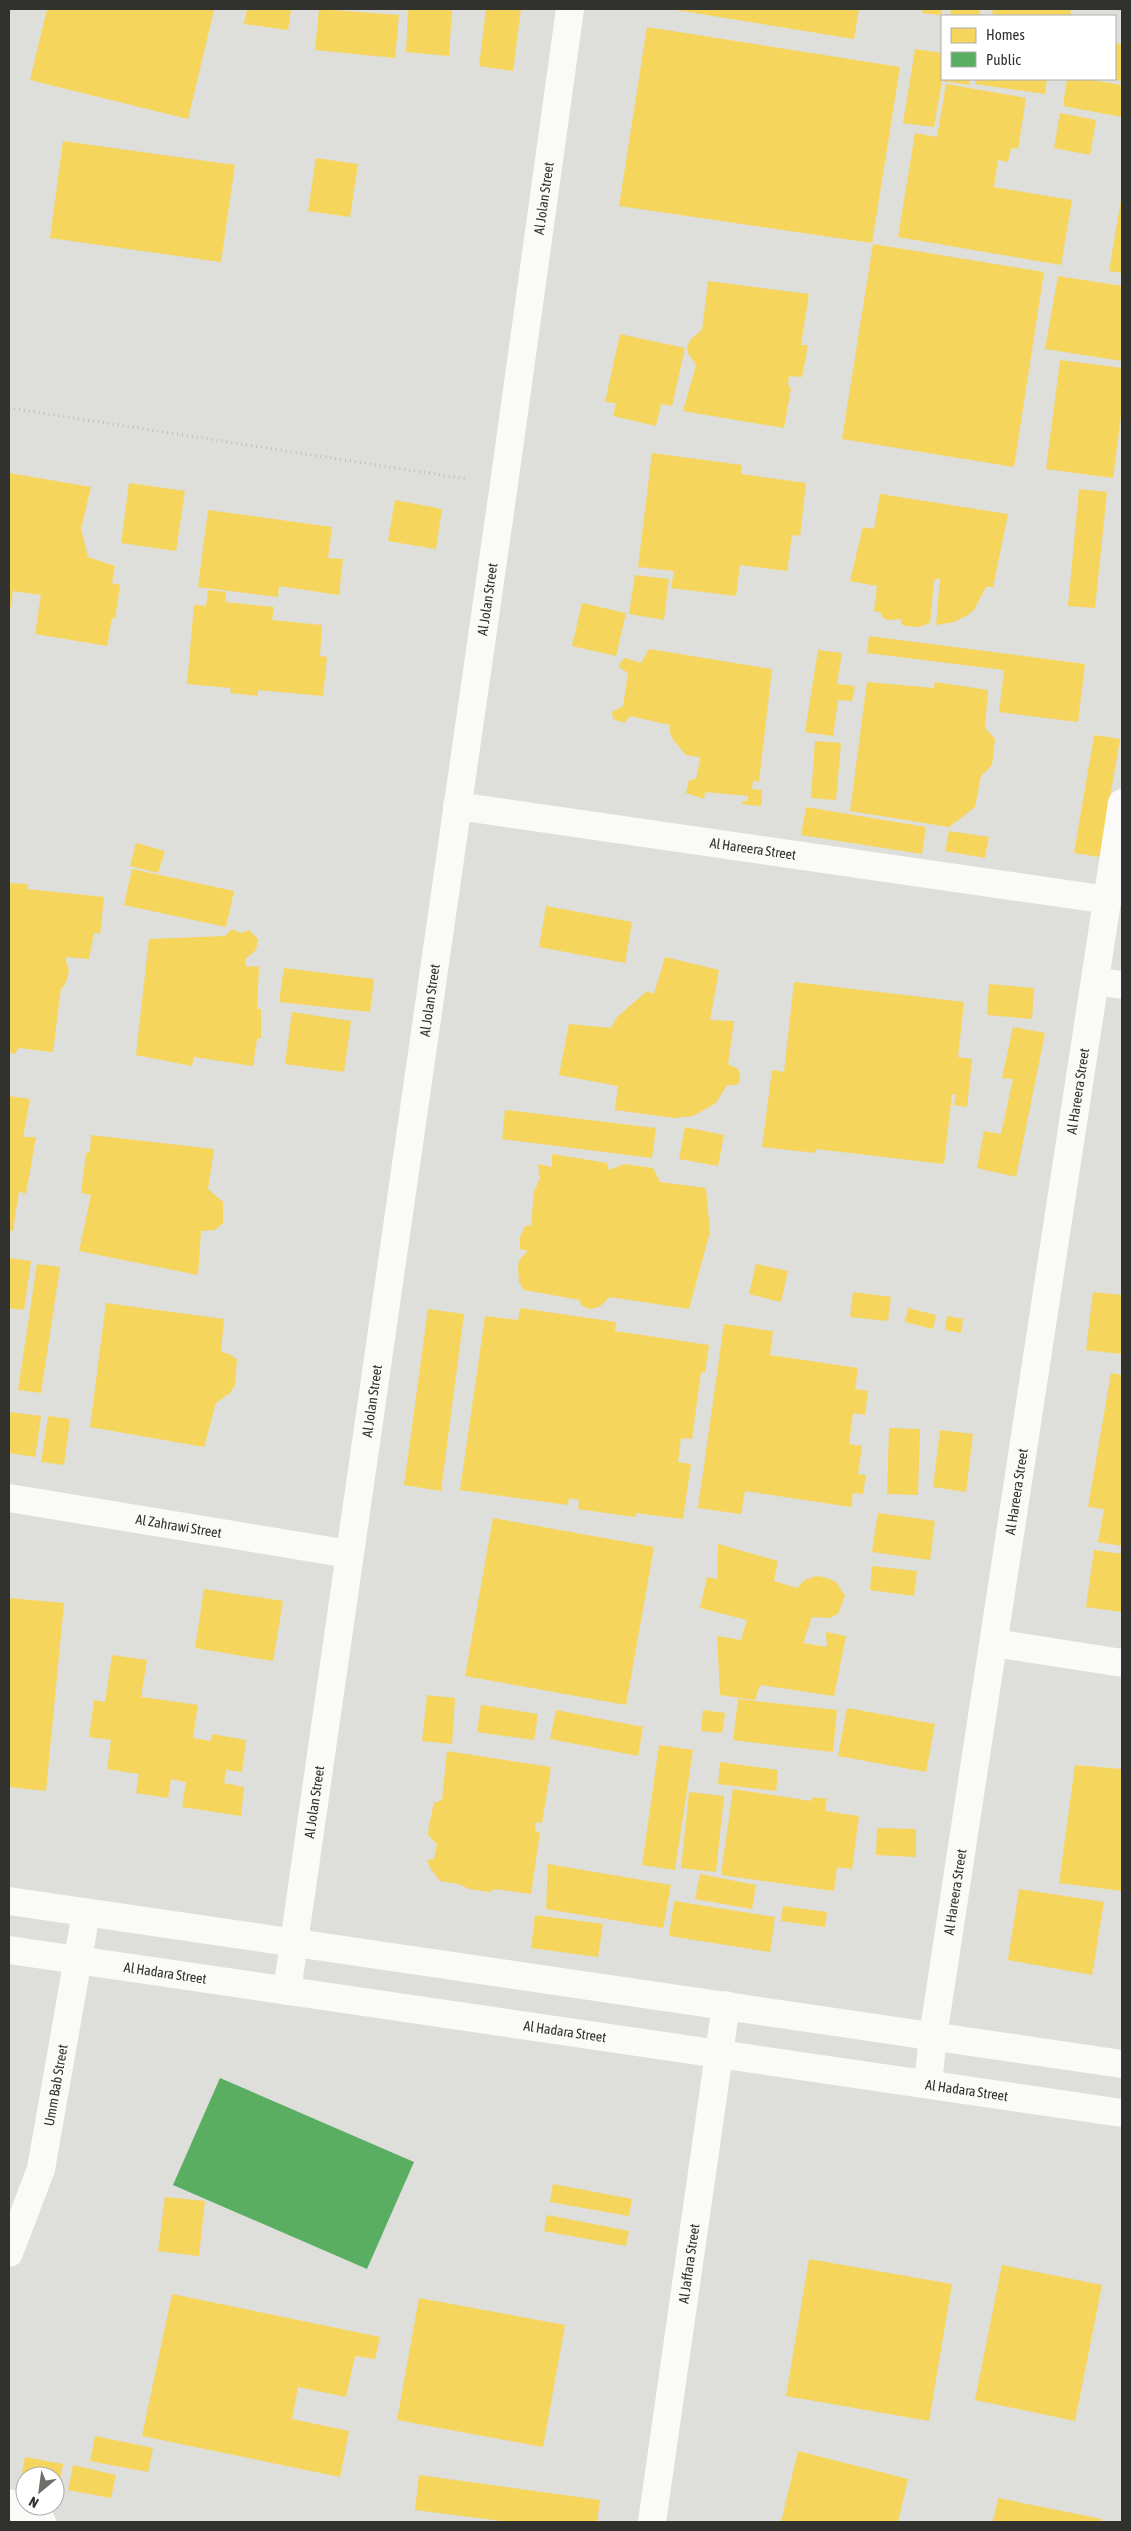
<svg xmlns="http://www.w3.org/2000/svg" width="1131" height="2531" viewBox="0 0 1131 2531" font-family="'Asap Condensed',sans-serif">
	<rect width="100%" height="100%" fill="#dededa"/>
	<g fill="#f6d55c">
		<polygon points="47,9 214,10 188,119 30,80"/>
		<polygon points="247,9 291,9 288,30 244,24"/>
		<polygon points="319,9 399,15 395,58 315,50"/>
		<polygon points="408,9 452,9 449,56 406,52"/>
		<polygon points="486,9 521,9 513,71 479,66"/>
		<polygon points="670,9 859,9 854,39"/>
		<polygon points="923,9 942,9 941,15 922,13"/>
		<polygon points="951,9 980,9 979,16 950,16"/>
		<polygon points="993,9 1071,9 1070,16 1003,16 992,14"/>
		<polygon points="647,27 900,67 872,243 619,206"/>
		<polygon points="1115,43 1122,44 1122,81 1115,80"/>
		<polygon points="915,49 942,53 942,79 970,79 969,85 942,81 934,127 903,123"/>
		<polygon points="976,79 1047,79 1045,94 975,84"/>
		<polygon points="1067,79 1087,79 1122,85 1122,117 1063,106"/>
		<polygon points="946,84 1026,98 1018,149 1011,148 1008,162 998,160 994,187 1072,200 1061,265 898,237 915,133 937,137"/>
		<polygon points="1060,113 1096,120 1090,155 1054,148"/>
		<polygon points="63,141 235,165 221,262 50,238"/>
		<polygon points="316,158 358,164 350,217 308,211"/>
		<polygon points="1121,200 1122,200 1122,273 1109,271"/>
		<polygon points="873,244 1044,272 1014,467 842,439"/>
		<polygon points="1058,276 1122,286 1122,361 1045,349"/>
		<polygon points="708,281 809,294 801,345 808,345 802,377 789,376 788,384 791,389 784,428 683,411 696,365 688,353 687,347 690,340 702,330"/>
		<polygon points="620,334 685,348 672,406 661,404 656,426 613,416 616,403 605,402"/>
		<polygon points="1060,360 1122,368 1122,408 1113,478 1046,469"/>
		<polygon points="652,453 742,465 741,474 806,483 800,536 792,535 787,571 740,565 736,596 671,588 674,571 638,567"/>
		<polygon points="9,473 91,487 81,529 88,557 115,566 112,583 120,585 115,619 112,618 107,646 35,634 41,595 13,591 11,607 9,607"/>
		<polygon points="129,483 185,491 176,551 121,543"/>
		<polygon points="1079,489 1107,492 1095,608 1068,606"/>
		<polygon points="880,494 1008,514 993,587 986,587 974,610 968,615 954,622 936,625 940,578 934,580 930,623 919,627 905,626 901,624 901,619 888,620 883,618 880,612 874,611 877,586 850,581 863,527 874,529"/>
		<polygon points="395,500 442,509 436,549 388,541"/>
		<polygon points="208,510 332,527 328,558 343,559 339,595 279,586 278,597 198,587"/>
		<polygon points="635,575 669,579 664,620 629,614"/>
		<polygon points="208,590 226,592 225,602 274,607 272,620 322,625 320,656 327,657 323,696 258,690 258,696 230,693 231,688 187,684 194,605 206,606"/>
		<polygon points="582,603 626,613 616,656 572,646"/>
		<polygon points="869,636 1085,664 1078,722 999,712 1004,670 867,653"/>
		<polygon points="649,649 772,669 759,782 753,780 752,789 762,790 761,806 742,804 743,801 748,801 748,796 705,792 704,799 686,793 689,780 696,779 700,760 699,757 686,755 674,741 670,733 670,725 630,716 624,723 613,719 612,712 623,706 628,673 619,667 620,663 625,658 641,663"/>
		<polygon points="818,650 842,653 837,684 855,686 852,701 838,700 833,736 805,732"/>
		<polygon points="867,682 934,688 935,682 988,690 985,728 995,739 992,765 981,776 975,807 949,827 850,811"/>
		<polygon points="1094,735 1120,739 1100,857 1074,853"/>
		<polygon points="815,741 841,743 836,800 811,798"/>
		<polygon points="806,807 926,827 922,854 801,835"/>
		<polygon points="949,831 989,837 985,858 945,851"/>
		<polygon points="136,843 165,851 158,873 130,866"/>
		<polygon points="132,869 234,891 226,927 124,905"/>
		<polygon points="9,883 28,884 27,889 104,897 100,934 94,933 89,959 65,957 69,971 65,985 61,988 53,1052 18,1048 15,1054 9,1052"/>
		<polygon points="546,906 632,922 625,963 539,947"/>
		<polygon points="232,929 240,933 249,930 258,939 256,950 245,959 246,966 259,967 257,1009 261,1009 261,1038 257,1039 253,1066 194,1057 192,1066 136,1055 149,939 225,936"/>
		<polygon points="665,957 719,970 710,1020 734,1021 728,1064 738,1069 740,1073 739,1083 736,1085 727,1085 716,1103 693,1116 675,1118 615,1110 618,1086 559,1075 569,1024 611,1028 617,1017 647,991 654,994"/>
		<polygon points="284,968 374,979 370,1012 279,1002"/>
		<polygon points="794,982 964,1002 958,1057 972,1059 967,1107 954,1105 956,1095 952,1094 944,1164 816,1149 816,1153 762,1147 772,1070 784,1072"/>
		<polygon points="989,984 1034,988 1032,1019 987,1015"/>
		<polygon points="292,1012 351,1021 344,1072 285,1064"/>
		<polygon points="1013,1027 1045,1033 1016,1177 977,1168 984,1131 1001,1134 1013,1079 1002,1078"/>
		<polygon points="9,1096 30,1099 23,1137 36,1137 26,1194 19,1191 13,1231 9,1230"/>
		<polygon points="505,1110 656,1128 652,1158 502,1139"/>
		<polygon points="685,1127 724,1135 718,1166 679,1159"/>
		<polygon points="91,1135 214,1149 208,1189 223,1202 223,1223 215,1230 201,1231 198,1275 79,1251 91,1195 81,1193 86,1153 90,1152"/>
		<polygon points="552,1154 607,1163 609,1170 624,1164 646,1167 653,1168 660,1182 706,1188 710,1232 689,1309 610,1297 599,1307 589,1309 581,1305 580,1300 524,1290 519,1282 518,1266 520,1259 528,1251 520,1249 520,1237 525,1226 531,1225 534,1192 540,1178 538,1164 552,1167"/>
		<polygon points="9,1258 31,1261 24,1310 9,1308"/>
		<polygon points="37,1264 60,1267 41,1393 18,1390"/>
		<polygon points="756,1264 788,1271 781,1302 749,1294"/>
		<polygon points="853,1292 891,1297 888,1321 850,1317"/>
		<polygon points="1093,1292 1122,1295 1122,1354 1086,1350"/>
		<polygon points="106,1303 224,1319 221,1352 229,1354 237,1359 235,1385 230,1393 216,1403 204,1447 90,1427"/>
		<polygon points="520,1308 616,1322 615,1331 709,1345 705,1372 701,1372 692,1439 681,1438 678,1462 691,1464 683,1519 636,1513 635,1517 578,1509 579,1500 569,1498 568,1505 460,1490 485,1316 518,1320"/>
		<polygon points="908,1308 936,1315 933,1329 905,1322"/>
		<polygon points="428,1309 464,1314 441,1491 404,1485"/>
		<polygon points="947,1316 963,1319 961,1333 945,1330"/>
		<polygon points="724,1324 773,1331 770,1355 858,1368 855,1389 868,1391 865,1415 853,1413 849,1444 862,1446 858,1474 866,1475 863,1494 853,1493 851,1507 745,1491 741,1514 698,1508"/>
		<polygon points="1111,1373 1122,1375 1122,1546 1098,1542 1104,1509 1088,1507"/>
		<polygon points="9,1412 41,1416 35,1457 9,1453"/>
		<polygon points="48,1416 70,1419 64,1465 41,1462"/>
		<polygon points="889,1428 920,1429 918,1495 887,1494"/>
		<polygon points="940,1430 973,1434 966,1492 933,1487"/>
		<polygon points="878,1513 935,1521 930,1560 872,1552"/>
		<polygon points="493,1518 654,1547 626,1705 465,1676"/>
		<polygon points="718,1544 778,1561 774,1581 797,1588 805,1580 816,1576 828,1578 837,1583 845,1596 838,1614 829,1618 812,1617 803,1643 827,1647 826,1632 846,1636 834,1696 760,1685 755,1700 720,1695 717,1636 741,1640 747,1620 700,1608 707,1577 717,1579"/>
		<polygon points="1094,1550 1122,1554 1122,1612 1086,1607"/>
		<polygon points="872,1566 917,1571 914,1596 870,1590"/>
		<polygon points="204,1589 283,1601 273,1661 195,1648"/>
		<polygon points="9,1598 64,1603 46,1791 9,1787"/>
		<polygon points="112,1655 147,1660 141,1697 198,1705 193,1738 211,1741 212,1734 246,1740 242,1772 226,1770 224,1783 244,1787 241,1816 182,1807 186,1782 171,1779 168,1798 136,1793 139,1774 107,1769 111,1740 89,1737 94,1700 105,1702"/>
		<polygon points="427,1695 455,1698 452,1744 422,1741"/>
		<polygon points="738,1699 837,1710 833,1752 733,1740"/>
		<polygon points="481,1705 538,1714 534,1740 477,1732"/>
		<polygon points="847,1708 935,1724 926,1772 838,1756"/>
		<polygon points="556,1710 643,1727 638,1756 550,1739"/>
		<polygon points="703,1710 725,1713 722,1733 701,1731"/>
		<polygon points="659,1745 693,1750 675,1870 642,1865"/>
		<polygon points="447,1751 551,1767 542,1823 536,1822 535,1831 540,1832 531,1894 495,1889 489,1892 469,1889 459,1884 440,1881 430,1868 427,1860 434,1859 437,1844 428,1835 429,1825 434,1803 442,1800"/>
		<polygon points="720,1762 778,1770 776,1791 718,1784"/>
		<polygon points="1075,1765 1122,1769 1122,1891 1059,1883"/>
		<polygon points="733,1789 812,1801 813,1797 827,1799 825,1811 859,1816 852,1869 837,1867 834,1891 721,1875"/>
		<polygon points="689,1792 724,1796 716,1872 681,1868"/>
		<polygon points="877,1828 916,1829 916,1857 876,1855"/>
		<polygon points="548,1864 671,1885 663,1928 546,1909"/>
		<polygon points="700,1874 756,1885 752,1909 695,1899"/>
		<polygon points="1019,1889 1104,1902 1092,1975 1008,1960"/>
		<polygon points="674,1901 775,1917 770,1952 669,1936"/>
		<polygon points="783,1906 827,1912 825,1927 781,1921"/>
		<polygon points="535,1915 603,1924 598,1957 531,1948"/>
		<polygon points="553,2184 632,2199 629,2216 550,2202"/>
		<polygon points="165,2197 205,2201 199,2256 158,2251"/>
		<polygon points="547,2215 629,2231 626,2246 544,2231"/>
		<polygon points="809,2259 952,2284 929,2421 786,2396"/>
		<polygon points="1002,2265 1102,2285 1075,2421 975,2400"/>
		<polygon points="172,2294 380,2337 375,2359 355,2356 346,2397 298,2387 292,2419 349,2431 340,2477 142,2436"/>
		<polygon points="419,2298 565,2325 543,2447 397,2420"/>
		<polygon points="95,2436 153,2448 148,2472 90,2461"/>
		<polygon points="798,2451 908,2479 898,2522 781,2522"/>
		<polygon points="25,2457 63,2464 58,2491 55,2491 55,2476 25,2476 25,2485 20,2484"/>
		<polygon points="73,2465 116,2475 111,2498 68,2490"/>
		<polygon points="419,2475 600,2500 597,2522 510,2522 415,2510"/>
		<polygon points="998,2498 1102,2519 1101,2522 993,2522"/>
	</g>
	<polygon fill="#5aae61" points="220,2078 414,2162 367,2269 173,2185"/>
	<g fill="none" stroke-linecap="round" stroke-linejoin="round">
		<polyline stroke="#bebebc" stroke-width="3" stroke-dasharray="1 4" stroke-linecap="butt" points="9,408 467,479"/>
		<g stroke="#fafaf9" stroke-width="28">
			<path id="s1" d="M 457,806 L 1108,900"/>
			<polyline points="1095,981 1122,985"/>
			<path id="s2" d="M 9,1498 L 349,1554"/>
			<polyline points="994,1643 1122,1663"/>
			<polyline points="9,1901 1122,2064"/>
			<path id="s3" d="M 9,1950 L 1122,2113"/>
			<path id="s4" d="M 287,1991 L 504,484 L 570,9"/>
			<path id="s5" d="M 928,2084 L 933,2036 L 1122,803"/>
			<path id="s6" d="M 9,2253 L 41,2169 L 86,1913"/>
			<polyline points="9,2503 42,2522"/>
			<path id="s7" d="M 652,2522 L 726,2005"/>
		</g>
	</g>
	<g text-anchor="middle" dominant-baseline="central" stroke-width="5" stroke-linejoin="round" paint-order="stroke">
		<g font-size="14" fill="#31322e" stroke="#fff">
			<text stroke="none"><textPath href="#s4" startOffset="1811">Al Jolan Street</textPath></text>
			<text stroke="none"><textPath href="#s4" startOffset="1406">Al Jolan Street</textPath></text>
			<text stroke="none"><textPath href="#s1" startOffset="299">Al Hareera Street</textPath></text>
			<text stroke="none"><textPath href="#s4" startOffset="1001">Al Jolan Street</textPath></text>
			<text stroke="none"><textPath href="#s5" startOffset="1004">Al Hareera Street</textPath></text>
			<text stroke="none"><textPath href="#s4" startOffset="596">Al Jolan Street</textPath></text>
			<text stroke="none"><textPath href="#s5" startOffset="599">Al Hareera Street</textPath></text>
			<text stroke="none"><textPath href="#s2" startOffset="172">Al Zahrawi Street</textPath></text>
			<text stroke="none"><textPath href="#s4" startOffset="191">Al Jolan Street</textPath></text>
			<text stroke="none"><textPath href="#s5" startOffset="194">Al Hareera Street</textPath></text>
			<text stroke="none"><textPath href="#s3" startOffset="158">Al Hadara Street</textPath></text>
			<text stroke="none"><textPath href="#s3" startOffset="562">Al Hadara Street</textPath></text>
			<text stroke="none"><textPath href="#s6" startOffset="175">Umm Bab Street</textPath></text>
			<text stroke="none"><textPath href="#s3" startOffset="968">Al Hadara Street</textPath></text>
			<text stroke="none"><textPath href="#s7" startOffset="261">Al Jaffara Street</textPath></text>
		</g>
	</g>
	<rect width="1131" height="2531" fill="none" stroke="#31322e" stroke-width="20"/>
	<rect x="941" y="15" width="175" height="65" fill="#ffffff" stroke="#adadab"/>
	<rect x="951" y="28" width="25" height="15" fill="#f6d55c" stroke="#adadab"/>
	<text x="986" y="40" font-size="15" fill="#31322e">Homes</text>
	<rect x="951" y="52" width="25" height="15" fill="#5aae61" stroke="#adadab"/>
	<text x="986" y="65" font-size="15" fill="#31322e">Public</text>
	<g transform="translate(40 2491) rotate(209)"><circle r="24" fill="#ffffff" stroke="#adadab"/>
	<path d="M0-4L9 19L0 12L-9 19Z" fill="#6e6e6a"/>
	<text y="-8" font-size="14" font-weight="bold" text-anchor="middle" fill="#31322e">N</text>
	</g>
</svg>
